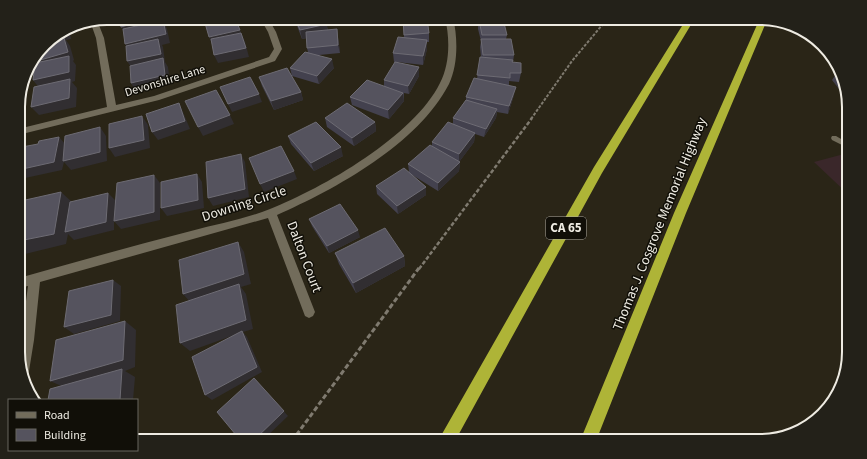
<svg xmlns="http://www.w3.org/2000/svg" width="867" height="459" viewBox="0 0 867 459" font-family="'Source Sans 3',sans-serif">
	<rect width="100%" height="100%" fill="#2a2517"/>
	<polygon fill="#3a272a" points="844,154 848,158 849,195 814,162"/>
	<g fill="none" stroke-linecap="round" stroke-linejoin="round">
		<polyline stroke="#7f7a6f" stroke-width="2" stroke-dasharray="3 1.5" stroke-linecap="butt" points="531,119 572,61 608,18"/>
		<polyline stroke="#7f7a6f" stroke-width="2.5" stroke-dasharray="4 2" stroke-linecap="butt" points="419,269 532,118"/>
		<polyline stroke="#7f7a6f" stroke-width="3" stroke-dasharray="5 2.5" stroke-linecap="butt" points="292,441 419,268"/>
		<polygon fill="#726c5b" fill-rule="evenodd" points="832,136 836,136 848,143 848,148 832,140 831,138"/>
		<g fill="#726c5b" fill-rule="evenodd">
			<polygon points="260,18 268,18 276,32 282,49 275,61 159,100 18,135 18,129 107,107 96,38 90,21 97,20 104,38 116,105 154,96 269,57 274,49 268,32"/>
			<path d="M 445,18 L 453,18 C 458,38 458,65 449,84 C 418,144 336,189 277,215 L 315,312 L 313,316 L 309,318 L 305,316 L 268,218 L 40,282 L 34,340 L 29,371 L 27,376 L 24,377 L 19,364 L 19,354 L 28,286 L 19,288 L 19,278 C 75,262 133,246 191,231 C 217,224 245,219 270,209 C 323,188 414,136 440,83 C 450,64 450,38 445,18 Z"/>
		</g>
		<g fill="#aeb437" fill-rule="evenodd">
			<polygon points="687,18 695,18 602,173 455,441 438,441 594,167"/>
			<polygon points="760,18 767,20 686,213 596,441 580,441 674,213"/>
		</g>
	</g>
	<g fill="#43414e">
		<polygon points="287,18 324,18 328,30 337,29 340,53 319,55 334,68 319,84 292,76 290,68 308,52 307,48 307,38 302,39 296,23 289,24"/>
		<polygon points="402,18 427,18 429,33 429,42 427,42 427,49 423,65 397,62 419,76 409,94 404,93 404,101 389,119 352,105 350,97 384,86 384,80 395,62 394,62 393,53 404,38 403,21"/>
		<polygon points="476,18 508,18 507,24 504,24 507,35 506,39 514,55 513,62 521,73 519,82 509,81 509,85 514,95 508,114 497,112 496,118 484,137 475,134 474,142 459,162 460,162 459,171 438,191 409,173 426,187 426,195 398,214 377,194 376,186 409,172 408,164 432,146 432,142 453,124 453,118 466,100 466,97 477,79 480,57 481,57 480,47 481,41 478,29 478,24"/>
		<polygon points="837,65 846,88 839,89 832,80 837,73 834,69"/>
		<polygon points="259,77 301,92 303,100 274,110 262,86"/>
		<polygon points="325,118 375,122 376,131 354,146 327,127"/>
		<polygon points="288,136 343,156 314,171 291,144"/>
		<polygon points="309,219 360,237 329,253 312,226"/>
		<polygon points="335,253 404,256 405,266 356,293 339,264"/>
		<polygon points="820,414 816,419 814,416"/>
	</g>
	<g fill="#312e31">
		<polygon points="146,18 148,18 151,29 126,35 121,27"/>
		<polygon points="218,18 236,18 237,23 212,29 209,20"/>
		<polygon points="287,18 295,18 296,23 289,24"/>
		<polygon points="403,18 426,18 404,22"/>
		<polygon points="481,18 508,18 507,24 480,27"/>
		<polygon points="163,20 167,29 170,43 162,45 163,47 165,62 168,67 170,84 136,92 131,83 133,70 127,61 130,52 125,44"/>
		<polygon points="327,24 328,33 302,39 300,30"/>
		<polygon points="69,27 71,39 66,40 70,46 74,60 73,61 76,65 75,81 72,82 77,88 76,107 39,115 31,107 40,89 33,80 44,69 37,61 44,46 48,40"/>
		<polygon points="337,29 338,38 340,53 338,45"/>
		<polygon points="240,30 245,42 249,57 218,63 214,55 213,46 209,37"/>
		<polygon points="427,40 427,49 423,65 423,56"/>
		<polygon points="332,59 334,68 319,84 317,76"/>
		<polygon points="419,67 419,76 409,94 408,86"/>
		<polygon points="516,87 514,95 508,114 509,106"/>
		<polygon points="301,92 303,100 274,110 271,101"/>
		<polygon points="403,93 404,101 389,119 388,110"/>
		<polygon points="259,94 262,102 232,112 228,104"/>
		<polygon points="179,103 183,112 190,129 158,140 152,132"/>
		<polygon points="497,109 496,118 484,137 486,129"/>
		<polygon points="230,115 234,124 203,136 198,127"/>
		<polygon points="142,116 148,125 150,148 115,157 109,148"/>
		<polygon points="375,122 376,131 354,146 352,138"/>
		<polygon points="100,127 106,136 107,161 71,170 64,162 62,170 25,178 18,172 18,170 59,137 66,145"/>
		<polygon points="475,133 474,142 459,162 459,154"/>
		<polygon points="341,147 343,156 314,171 311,163"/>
		<polygon points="18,152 22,156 18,167"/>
		<polygon points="241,154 245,162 249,197 213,206 208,198"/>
		<polygon points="460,162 459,171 438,191 438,183"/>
		<polygon points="294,171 297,179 264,192 260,184"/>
		<polygon points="197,174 202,182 204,208 167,216 161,208"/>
		<polygon points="154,175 160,183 160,220 121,229 114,221 114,230 74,240 68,234 66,244 25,254 19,249 18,209 26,215 61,192 73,203 108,193 116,201"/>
		<polygon points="426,187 426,195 398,214 397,206"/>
		<polygon points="358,230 360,237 329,253 327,246"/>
		<polygon points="238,242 244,252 251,284 241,287 246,294 253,329 243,332 247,337 262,372 212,400 205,395 243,332 190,351 180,343 192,304 183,294"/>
		<polygon points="404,256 405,266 356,293 353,283"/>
		<polygon points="113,280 121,286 120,321 74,334 64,327"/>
		<polygon points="125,321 136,330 135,367 125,371 135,377 133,400 120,400 66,388 50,381"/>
		<polygon points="254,378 288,416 262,441 253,441"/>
	</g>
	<g fill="#55535e" stroke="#6d6b73">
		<polygon points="118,18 146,18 146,20 121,27"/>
		<polygon points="208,18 218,18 209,20"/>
		<polygon points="227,18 235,18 240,30 209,37 205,23"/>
		<polygon points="295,18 324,18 327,24 300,30"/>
		<polygon points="427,18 429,33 404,35 403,19"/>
		<polygon points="503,19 507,35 482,35 479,20"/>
		<polygon points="163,20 166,34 125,44 123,29"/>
		<polygon points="337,29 338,45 307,48 306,32"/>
		<polygon points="241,33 246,48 214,55 211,39"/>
		<polygon points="398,37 427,40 423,56 393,53"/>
		<polygon points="64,38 68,52 37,61 36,56 46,43"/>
		<polygon points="158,39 161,54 127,61 126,46"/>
		<polygon points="481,39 511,39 514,55 483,55"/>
		<polygon points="305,52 332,59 317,76 290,68"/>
		<polygon points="69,56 69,72 33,80 35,63"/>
		<polygon points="480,57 513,60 512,62 521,63 521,73 510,73 510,78 477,75"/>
		<polygon points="163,58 165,75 131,83 130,66"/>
		<polygon points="395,62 419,67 408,86 384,80"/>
		<polygon points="287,68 301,92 271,101 259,77"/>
		<polygon points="250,77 259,94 228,104 220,87"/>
		<polygon points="474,78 516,87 509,106 466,97"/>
		<polygon points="70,79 69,98 31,107 34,87"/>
		<polygon points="367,80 403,93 388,110 350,97"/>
		<polygon points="216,90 230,115 198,127 185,101"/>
		<polygon points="466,100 497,109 486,129 453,118"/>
		<polygon points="179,103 185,121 152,132 146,114"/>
		<polygon points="347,103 375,122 352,138 325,118"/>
		<polygon points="142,116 144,140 109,148 109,124"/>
		<polygon points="316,122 341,147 311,163 288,136"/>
		<polygon points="448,122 475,133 459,154 432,142"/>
		<polygon points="100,127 100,152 63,161 65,136"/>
		<polygon points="59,137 54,162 18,170 18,163 22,147 38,144 39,141"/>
		<polygon points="430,145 460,162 438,183 408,164"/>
		<polygon points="281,146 294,171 260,184 249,158"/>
		<polygon points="241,154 245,189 208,198 206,162"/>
		<polygon points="404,168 426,187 397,206 376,186"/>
		<polygon points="197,174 198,200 161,208 161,182"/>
		<polygon points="154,175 154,212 114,221 117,183"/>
		<polygon points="61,192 54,234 19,241 18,211 21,201"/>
		<polygon points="108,193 106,222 65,232 70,202"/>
		<polygon points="340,204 358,230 327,246 309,219"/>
		<polygon points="385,228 404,256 353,283 335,253"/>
		<polygon points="238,242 244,274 183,294 179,260"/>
		<polygon points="113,280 111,315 64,327 69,291"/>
		<polygon points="239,284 246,320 180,343 176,305"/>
		<polygon points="125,321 123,360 50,381 56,340"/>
		<polygon points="242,331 257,367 205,395 192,357"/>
		<polygon points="122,369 120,400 48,400 50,389"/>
		<polygon points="254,378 284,411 253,441 241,441 217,412"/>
	</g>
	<g text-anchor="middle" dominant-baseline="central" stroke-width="3" stroke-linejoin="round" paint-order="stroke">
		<g font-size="12" fill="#eeebe2" stroke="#110f08">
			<text transform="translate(165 81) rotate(-17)">Devonshire Lane</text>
		</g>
		<rect fill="#110f08" stroke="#aca9a1" stroke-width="1" x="546" y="217" width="40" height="22" rx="3"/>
		<g font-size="13" font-weight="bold" fill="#eeebe2">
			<text x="566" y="228">CA 65</text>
		</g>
		<g font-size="14" fill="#eeebe2" stroke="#110f08">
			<text transform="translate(244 204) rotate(-18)">Downing Circle</text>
			<text transform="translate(660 224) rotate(-68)">Thomas J. Cosgrove Memorial Highway</text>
			<text transform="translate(304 257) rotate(69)">Dalton Court</text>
		</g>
	</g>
	<path d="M0 0H867V459H0ZM107 25H760A82 82 0 0 1 842 107V352A82 82 0 0 1 760 434H107A82 82 0 0 1 25 352V107A82 82 0 0 1 107 25Z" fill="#232119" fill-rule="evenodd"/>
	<path fill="none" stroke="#eeebe2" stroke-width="2" d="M107 25H760A82 82 0 0 1 842 107V352A82 82 0 0 1 760 434H107A82 82 0 0 1 25 352V107A82 82 0 0 1 107 25Z"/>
	<rect x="8" y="399" width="130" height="52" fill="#110f08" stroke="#69675f"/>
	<rect x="16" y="412" width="20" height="6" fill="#726c5b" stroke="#69675f"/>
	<text x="44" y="419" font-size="12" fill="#eeebe2">Road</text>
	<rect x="16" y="429" width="20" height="12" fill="#55535e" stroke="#69675f"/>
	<text x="44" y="439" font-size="12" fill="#eeebe2">Building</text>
</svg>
